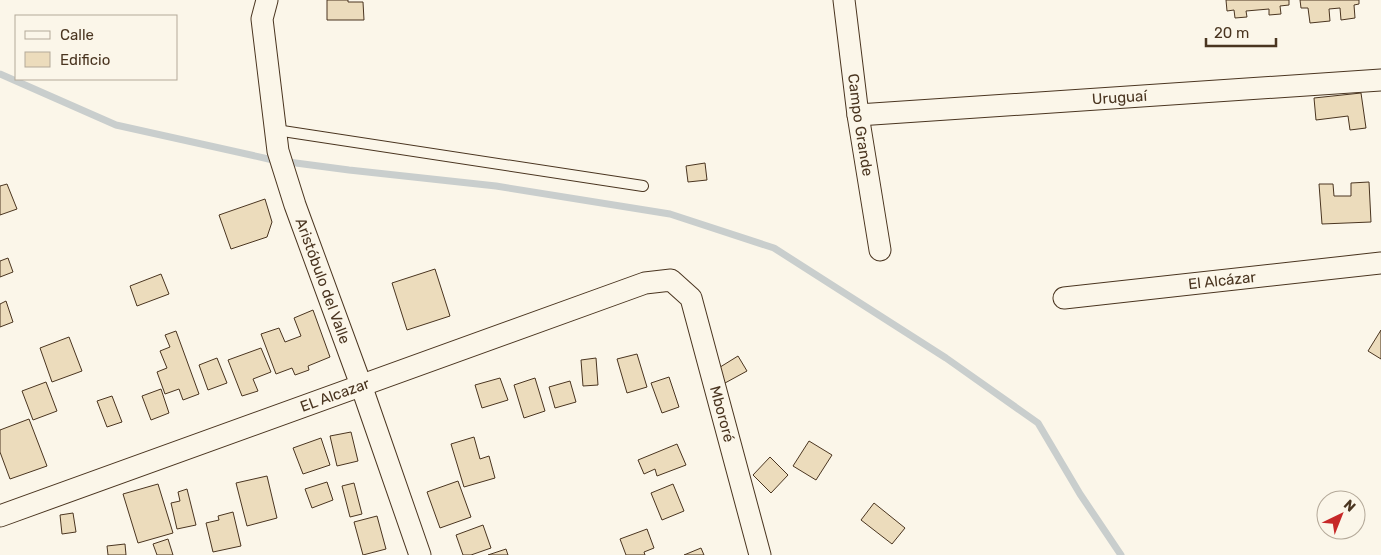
<svg xmlns="http://www.w3.org/2000/svg" width="1381" height="555" viewBox="0 0 1381 555" font-family="Rubik,sans-serif">
	<rect width="100%" height="100%" fill="#fbf6e9"/>
	<g fill="none" stroke-linecap="round" stroke-linejoin="round">
		<polyline stroke="#c9cecd" stroke-width="7" points="0,74 116,125 273,160 349,170 496,186 670,214 774,248 946,358 1038,423 1080,494 1121,555"/>
	</g>
	<g fill="#ecdcbc" stroke="#4a3520">
		<polygon points="327,0 348,0 348,2 363,2 364,20 327,20"/>
		<polygon points="1226,0 1289,0 1289,5 1280,6 1281,14 1269,15 1269,9 1246,11 1247,17 1235,18 1234,10 1227,11"/>
		<polygon points="1300,0 1359,0 1359,4 1354,5 1355,18 1341,20 1340,8 1329,9 1330,21 1310,23 1308,8 1301,8"/>
		<polygon points="1361,93 1366,128 1350,130 1348,116 1316,120 1314,98"/>
		<polygon points="705,163 707,180 688,182 686,166"/>
		<polygon points="1369,182 1371,222 1322,224 1319,184 1333,184 1334,196 1351,196 1351,183"/>
		<polygon points="7,184 17,209 0,215 0,186"/>
		<polygon points="265,199 272,222 267,237 231,249 219,215"/>
		<polygon points="8,258 13,272 0,277 0,261"/>
		<polygon points="435,269 450,316 407,330 392,283"/>
		<polygon points="161,274 169,294 137,306 130,286"/>
		<polygon points="6,301 13,322 0,327 0,304"/>
		<polygon points="313,310 330,357 308,366 309,370 295,375 292,368 276,374 261,334 279,328 285,342 301,336 294,318"/>
		<polygon points="1381,330 1381,359 1368,351"/>
		<polygon points="176,331 199,394 183,400 179,389 165,394 157,372 167,368 160,351 170,347 165,335"/>
		<polygon points="69,337 82,371 52,382 40,348"/>
		<polygon points="261,348 271,372 253,379 258,391 242,396 228,360"/>
		<polygon points="637,354 647,387 627,393 617,359"/>
		<polygon points="738,356 747,371 725,383 717,369"/>
		<polygon points="217,358 227,383 208,390 199,365"/>
		<polygon points="596,358 598,385 583,386 581,360"/>
		<polygon points="669,377 679,407 662,413 651,383"/>
		<polygon points="500,378 508,400 482,408 475,385"/>
		<polygon points="535,378 545,411 524,418 514,385"/>
		<polygon points="570,381 576,402 555,408 549,387"/>
		<polygon points="46,382 57,411 33,420 22,391"/>
		<polygon points="161,389 169,413 151,420 142,396"/>
		<polygon points="112,396 122,422 107,427 97,401"/>
		<polygon points="29,419 47,466 10,479 0,452 0,430"/>
		<polygon points="351,432 358,461 337,466 330,436"/>
		<polygon points="474,437 480,459 489,456 495,478 464,487 451,444"/>
		<polygon points="321,438 330,465 303,474 293,448"/>
		<polygon points="809,441 832,455 816,480 793,466"/>
		<polygon points="677,444 686,465 657,476 655,469 644,474 638,460"/>
		<polygon points="770,457 788,475 771,493 753,475"/>
		<polygon points="267,476 277,518 247,526 236,483"/>
		<polygon points="458,481 471,517 440,528 427,492"/>
		<polygon points="327,482 333,500 312,508 305,489"/>
		<polygon points="354,483 362,514 350,517 342,486"/>
		<polygon points="158,484 173,533 138,543 123,494"/>
		<polygon points="673,484 684,511 662,520 651,493"/>
		<polygon points="187,489 196,525 177,529 171,503 180,501 178,492"/>
		<polygon points="874,503 905,528 892,544 861,520"/>
		<polygon points="233,512 241,546 213,552 206,523 219,520 218,516"/>
		<polygon points="73,513 76,532 62,534 60,515"/>
		<polygon points="377,516 386,549 363,555 354,522"/>
		<polygon points="483,525 491,548 471,555 463,555 456,535"/>
		<polygon points="647,529 654,548 644,552 645,555 626,555 620,539"/>
		<polygon points="168,539 173,555 157,555 153,544"/>
		<polygon points="125,544 126,555 108,555 107,546"/>
		<polygon points="701,548 704,555 684,555"/>
		<polygon points="506,549 508,555 488,555"/>
	</g>
	<g fill="none" stroke-linecap="round" stroke-linejoin="round">
		<g stroke="#4a3520" stroke-width="12">
			<polyline id="lane" points="276,130 643,186"/>
		</g>
		<g stroke="#4a3520" stroke-width="23">
			<g id="street">
				<path id="s1" d="M 267,0 L 262,19 L 278,151 L 295,205 L 361,385 L 420,555"/>
				<path id="s2" d="M 844,0 L 858,115 L 880,250"/>
				<path id="s3" d="M 858,115 L 1381,80"/>
				<path id="s4" d="M 1064,298 L 1381,263"/>
				<path id="s5" d="M 0,516 L 645,283 L 671,280 L 691,298 L 760,555"/>
			</g>
		</g>
		<use href="#lane" stroke="#fbf6e9" stroke-width="10"/>
		<use href="#street" stroke="#fbf6e9" stroke-width="21"/>
	</g>
	<g text-anchor="middle" dominant-baseline="central" stroke-width="4" stroke-linejoin="round" paint-order="stroke">
		<g font-size="15" fill="#4a3520" stroke="#fbf6e9">
			<text stroke="none"><textPath href="#s3" startOffset="262">Uruguaí</textPath></text>
			<text stroke="none"><textPath href="#s2" startOffset="126">Campo Grande</textPath></text>
			<text stroke="none"><textPath href="#s1" startOffset="290">Aristóbulo del Valle</textPath></text>
			<text stroke="none"><textPath href="#s4" startOffset="159">El Alcázar</textPath></text>
			<text stroke="none"><textPath href="#s5" startOffset="356">EL Alcazar</textPath></text>
			<text stroke="none"><textPath href="#s5" startOffset="859">Mbororé</textPath></text>
		</g>
	</g>
	<rect x="15" y="15" width="162" height="65" fill="#fbf6e9" stroke="#b4a999"/>
	<rect x="25" y="31" width="25" height="8" fill="#fbf6e9" stroke="#b4a999"/>
	<text x="60" y="40" font-size="15" fill="#4a3520">Calle</text>
	<rect x="25" y="52" width="25" height="15" fill="#ecdcbc" stroke="#b4a999"/>
	<text x="60" y="65" font-size="15" fill="#4a3520">Edificio</text>
	<g transform="translate(1341 515) rotate(43)"><circle r="24" fill="#fbf6e9" stroke="#b4a999"/>
	<path d="M0-4L9 19L0 12L-9 19Z" fill="#c62828"/>
	<text y="-8" font-size="14" font-weight="bold" text-anchor="middle" fill="#4a3520">N</text>
	</g>
	<path d="M1206 38v8h70v-8" fill="none" stroke="#4a3520" stroke-width="2.5"/>
	<text x="1214" y="38" font-size="15" fill="#4a3520" stroke="#fbf6e9" stroke-width="4" paint-order="stroke">20 m</text>
</svg>
